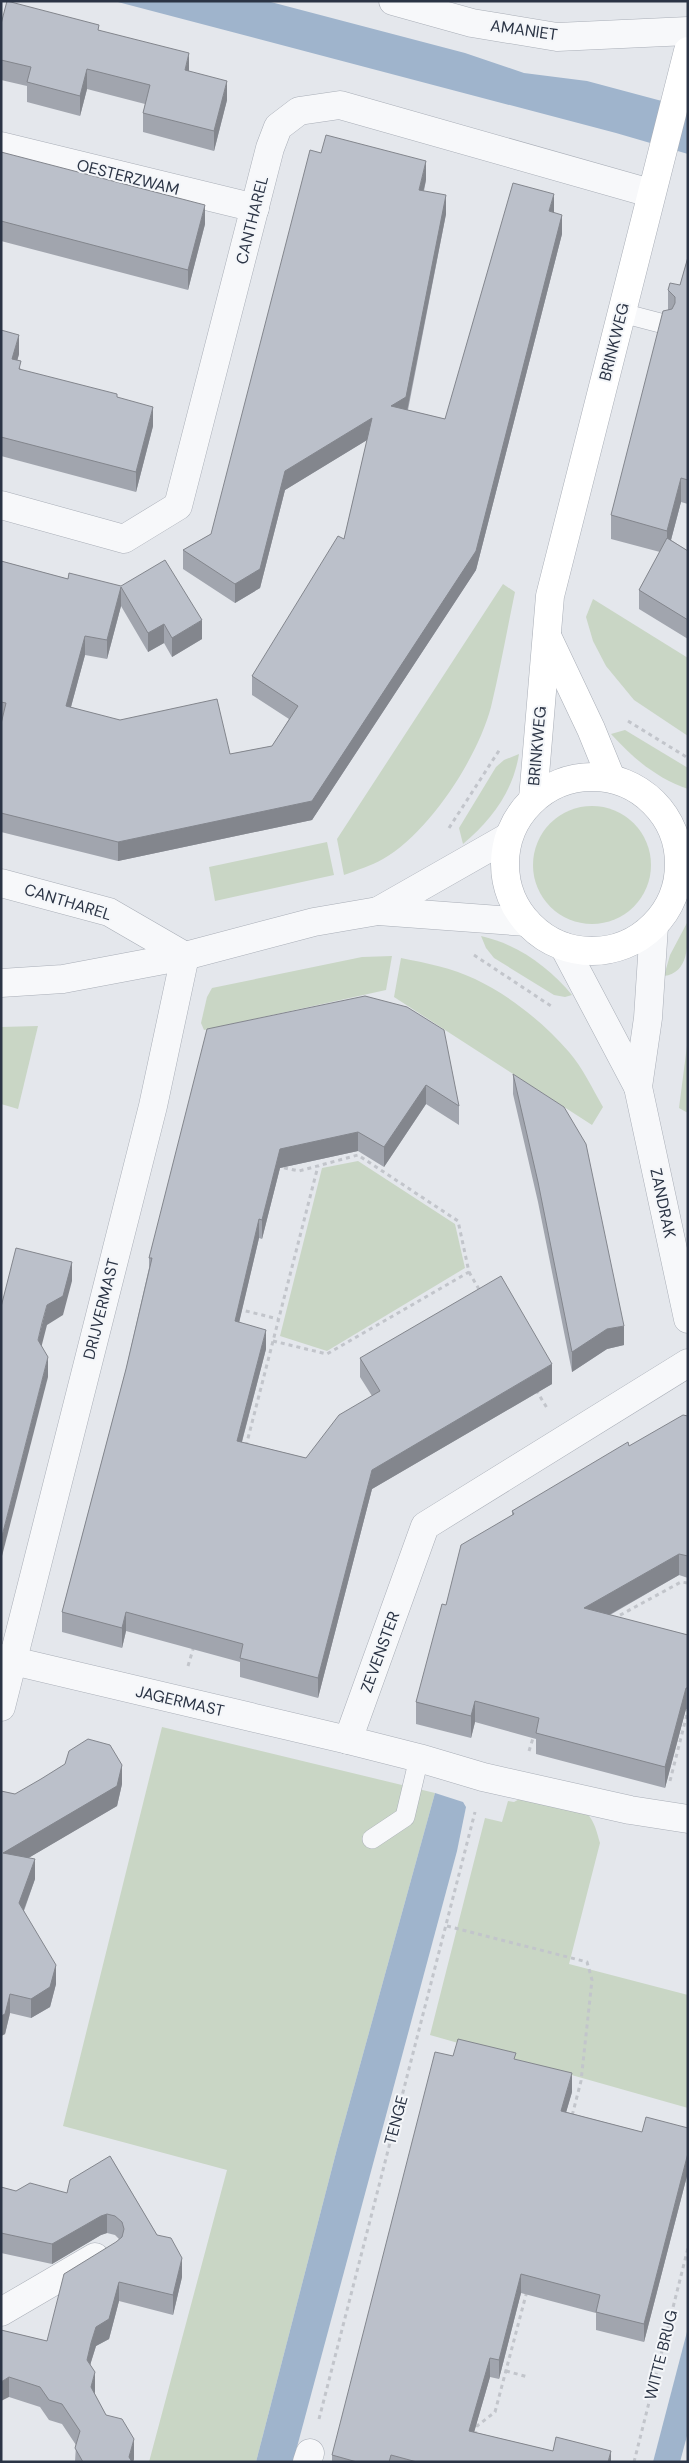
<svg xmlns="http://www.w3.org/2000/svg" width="689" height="2463" viewBox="0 0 689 2463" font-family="'DM Sans',sans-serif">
	<rect width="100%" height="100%" fill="#e4e7ec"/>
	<g fill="#c9d6c5">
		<path d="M 503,584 L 515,592 C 507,630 500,670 491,707 C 477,759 429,833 383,859 C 371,866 357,870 344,875 L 337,839 Z"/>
		<polygon points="593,599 688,658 688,736 634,700 606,666 593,641 586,617"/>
		<path d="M 625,730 L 688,768 L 688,789 C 656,778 633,758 611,734 Z"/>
		<path d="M 519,754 C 513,792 491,820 463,844 L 459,828 L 496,767 L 504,760 Z"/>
		<circle cx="592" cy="865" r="59"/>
		<polygon points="327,842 334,875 215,901 209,867"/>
		<path d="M 688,921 C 688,945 689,973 664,976 L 670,955 Z"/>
		<path d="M 481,936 C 517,944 549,967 572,995 L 565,997 L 554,995 L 494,958 L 486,948 Z"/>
		<polygon points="392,956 386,990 204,1030 201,1023 207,997 212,988 362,957"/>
		<path d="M 401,958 C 426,963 452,968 475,979 C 509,995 544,1023 569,1052 C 583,1068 592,1088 603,1107 L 592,1125 L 394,997 Z"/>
		<polygon points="38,1026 18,1109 1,1104 1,1027"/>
		<polygon points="688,1038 688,1113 679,1108"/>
		<polygon points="358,1161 455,1224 465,1268 327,1351 280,1336 322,1168"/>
		<polygon points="162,1727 435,1793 338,2145 256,2462 149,2462 227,2170 63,2126"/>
		<path d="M 525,1796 C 542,1800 567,1803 582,1810 C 593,1815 597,1832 600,1843 L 569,1964 L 688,1995 L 688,2108 L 430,2035 L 485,1818 L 502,1822 L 508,1801 L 514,1802 Z"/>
	</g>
	<g fill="#9fb4cc">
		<polygon points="114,1 267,1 465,53 524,73 587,81 688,108 688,154 616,133"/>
		<polygon points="435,1793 463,1802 466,1807 457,1851 293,2462 256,2462 338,2145"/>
		<polygon points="688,2328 688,2432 680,2462 653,2462"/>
	</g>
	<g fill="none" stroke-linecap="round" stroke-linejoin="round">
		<g stroke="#a9aeb7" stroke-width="20">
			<g id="lane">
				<polyline points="622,313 664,324"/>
				<polyline points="372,1839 405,1817 419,1758"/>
			</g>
		</g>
		<g stroke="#a9aeb7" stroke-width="29">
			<g id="street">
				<polyline points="393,1 472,23 557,37 688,31"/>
				<polyline points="1,146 255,208"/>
				<polyline points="1,505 124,539 178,506 270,148 278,127 299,111 340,105 650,193"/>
				<polyline points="1,883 109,912 185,956 153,1106 1,1707"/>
				<polyline points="378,911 508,837"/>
				<polyline points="564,947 638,1087 688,1319"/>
				<polyline points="1,983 63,979 185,956 314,922 378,911 527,922"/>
				<polyline points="638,1087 648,1018 654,926"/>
				<polyline points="688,1363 425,1526 348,1740 419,1758 483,1777 630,1810 688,1819"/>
				<polyline points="1,1658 348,1740"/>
				<polyline points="1,2312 95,2257"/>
				<polyline points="307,2462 310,2453"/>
			</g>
		</g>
		<g stroke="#a9aeb7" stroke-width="29">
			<g id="secondary">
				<polyline points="547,636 591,729 611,778"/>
				<circle cx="592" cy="864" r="87"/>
				<polyline points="533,799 550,596 688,51"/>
			</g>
		</g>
		<g stroke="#c2c5cb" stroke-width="3" stroke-dasharray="4 4" stroke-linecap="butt">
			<polyline points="628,721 688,758"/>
			<polyline points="449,828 500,749"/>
			<polyline points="474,955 554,1008"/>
			<polyline points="469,1272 480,1291"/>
			<polyline points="238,1309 278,1319"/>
			<polyline points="273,1341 327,1354 469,1272 458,1221 358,1155 299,1171 280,1167"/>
			<polyline points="536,1390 547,1408"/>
			<polyline points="246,1446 318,1166"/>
			<polyline points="613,1619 681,1582 688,1583"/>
			<polyline points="188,1666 194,1646"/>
			<polyline points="529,1751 534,1735"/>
			<polyline points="670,1781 688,1710"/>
			<polyline points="447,1926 587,1962 592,1980 581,2081 572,2116"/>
			<polyline points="506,2371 528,2377"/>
			<polyline points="319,2419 475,1812"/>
			<polyline points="475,2435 477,2426 495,2412 527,2291"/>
			<polyline points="634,2462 688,2248"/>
		</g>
		<use href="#lane" stroke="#f7f8fa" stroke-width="19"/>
		<use href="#street" stroke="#f7f8fa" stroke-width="28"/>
		<use href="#secondary" stroke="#fff" stroke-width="28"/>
	</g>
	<g fill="#a1a5ae">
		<polygon points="1,24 99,30 189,71 227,100 214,151 143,132 143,113 145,104 87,89 80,116 27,102 27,86 1,80"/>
		<polygon points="1,152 205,224 188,290 1,241"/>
		<polygon points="426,180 424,191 446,214 408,410 445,419 554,213 562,234 476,570 312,820 118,861 1,832 2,721 1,721 1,561 68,579 121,586 202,639 172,657 164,643 148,652 121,606 107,659 85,655 71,707 230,754 272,746 289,719 252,695 252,676 344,539 367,440 285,490 260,588 235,603 183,569 183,550 211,534"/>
		<polygon points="688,257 688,504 681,502 671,540 688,551 688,639 639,609 639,590 660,552 611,539 611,515 668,310 668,290 680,285"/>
		<polygon points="1,330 19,354 17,361 21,370 117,397 153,426 136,492 1,456"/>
		<polygon points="365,996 459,1106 459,1125 426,1104 384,1167 358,1151 280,1168 262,1239 259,1238 239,1322 266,1349 242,1442 306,1458 372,1396 360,1377 360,1358 552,1384 372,1489 318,1698 240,1677 240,1662 126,1631 122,1648 62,1632 62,1612 126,1369 149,1268 149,1258"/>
		<polygon points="513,1074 624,1345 607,1349 572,1372 538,1202 513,1094"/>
		<polygon points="688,1416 688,1578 679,1575 610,1615 688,1635 688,1710 686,1709 665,1788 536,1754 536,1739 475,1722 471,1738 416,1724 416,1702 446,1605 512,1515 512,1511 629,1446"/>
		<polygon points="122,1784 117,1806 28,1858 35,1879 24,1911 56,1984 50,2007 31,2018 10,2013 5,2034 1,2036 1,1791 15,1794"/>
		<polygon points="453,2056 516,2060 572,2092 566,2112 642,2132 688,2128 688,2172 644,2342 596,2330 596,2313 521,2293 499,2379 490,2377 474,2432 553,2451 611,2462 332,2462 332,2455"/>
		<polygon points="110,2156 182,2277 173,2315 119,2301 109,2339 96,2346 91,2362 90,2365 94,2393 106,2415 134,2459 133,2462 75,2462 76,2445 62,2424 49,2420 40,2407 9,2397 1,2330 47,2341 119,2239 115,2235 107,2233 101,2235 52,2264 1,2253 1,2187 16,2191 67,2193"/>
	</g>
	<g fill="#83868d">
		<polygon points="189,53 189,73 185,70"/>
		<polygon points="87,69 87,89 80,116 80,96"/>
		<polygon points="227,81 227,100 214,151 214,131"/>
		<polygon points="426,161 426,180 419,209 419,190"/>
		<polygon points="554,194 554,213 549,211"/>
		<polygon points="446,195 446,214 406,416 391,406"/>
		<polygon points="205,205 205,224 188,290 188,270"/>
		<polygon points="562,215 562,234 476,570 312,820 118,861 118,842 312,801"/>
		<polygon points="19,335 19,354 12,379 12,359"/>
		<polygon points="153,407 153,426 136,492 136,472"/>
		<polygon points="372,418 372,437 285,490 260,588 235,603 235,584 285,471"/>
		<polygon points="681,478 681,502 667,555 667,531"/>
		<polygon points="121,587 121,606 107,659 107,640"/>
		<polygon points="202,620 202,639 172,657 172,638"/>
		<polygon points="164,624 164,643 148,652 148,633"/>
		<polygon points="85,636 85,655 66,725 66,706"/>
		<polygon points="426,1085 426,1104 384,1167 384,1147"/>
		<polygon points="358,1132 358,1151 280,1168 262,1239 262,1220 280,1149"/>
		<polygon points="259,1219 259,1238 235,1340 235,1321"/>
		<polygon points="72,1262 72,1281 63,1315 47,1325 38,1360 38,1340 47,1305"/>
		<polygon points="624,1326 624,1345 607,1349 572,1372 572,1352 607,1329"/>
		<polygon points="266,1330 266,1349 237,1460 237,1441"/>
		<polygon points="48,1357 48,1377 1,1560 1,1540"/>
		<polygon points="552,1364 552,1384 372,1489 318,1698 318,1678 372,1470"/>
		<polygon points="679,1554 679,1575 584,1629 584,1608"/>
		<polygon points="126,1612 126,1631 122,1648 122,1628"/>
		<polygon points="686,1688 686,1709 665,1788 665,1767"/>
		<polygon points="475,1701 475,1722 471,1738 471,1716"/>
		<polygon points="122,1765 122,1784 117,1806 3,1873 3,1853"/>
		<polygon points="35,1859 35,1879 19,1923 19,1903"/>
		<polygon points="56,1965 56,1984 50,2007 31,2018 31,1999"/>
		<polygon points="10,1994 10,2013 5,2034 1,2036 1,2016"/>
		<polygon points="572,2073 572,2092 561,2130 561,2111"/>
		<polygon points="688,2153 688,2172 644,2342 644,2324"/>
		<polygon points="107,2214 107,2233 101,2235 52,2264 52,2244 101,2216"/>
		<polygon points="182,2258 182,2277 173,2315 173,2295"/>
		<polygon points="521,2274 521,2293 499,2379 499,2360"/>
		<polygon points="119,2282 119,2301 109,2339 96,2346 91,2362 87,2380 87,2360 91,2343 96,2327"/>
		<polygon points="490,2358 490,2377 469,2450 469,2431"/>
		<polygon points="95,2372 95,2392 91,2407 91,2387"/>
		<polygon points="9,2377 9,2397 1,2401 1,2382"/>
		<polygon points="134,2439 134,2459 133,2462 129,2462 129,2457"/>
		<polygon points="611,2451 611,2462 608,2462"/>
	</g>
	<g fill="#bbc0ca" stroke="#83868d">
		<polygon points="7,1 99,25 98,30 189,53 185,70 227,81 214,131 143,113 150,85 87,69 80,96 27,82 31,67 1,60 1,24"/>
		<polygon points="326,135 426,161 419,190 446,195 406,397 391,406 445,419 513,183 554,194 549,211 562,215 476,551 312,801 118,842 1,813 1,724 6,703 1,702 1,561 68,579 69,573 121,586 165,560 202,620 172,638 164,624 148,633 121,587 107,640 85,636 66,706 120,720 217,699 230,754 272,746 298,706 252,676 338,536 344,539 372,418 285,471 260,569 235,584 183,550 211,534 310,150 321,153"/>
		<polygon points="1,152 205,205 188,270 1,221"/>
		<polygon points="688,257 688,480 681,478 667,531 611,515 663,311 672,309 675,303 675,297 668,290 670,283 680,285"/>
		<polygon points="1,330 19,335 12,359 21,361 19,369 117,394 117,397 153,407 136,472 1,437"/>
		<polygon points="667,538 688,551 688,620 639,590"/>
		<polygon points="365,996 407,1007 444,1030 459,1106 426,1085 384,1147 358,1132 280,1149 262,1220 259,1219 235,1321 266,1330 237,1441 306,1458 339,1415 380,1391 360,1358 501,1276 552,1364 372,1470 318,1678 240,1658 243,1644 126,1612 122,1628 62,1612 126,1369 152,1258 149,1258 207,1029"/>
		<polygon points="513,1074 564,1107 586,1144 624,1326 607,1329 572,1352 538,1182"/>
		<polygon points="16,1248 72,1262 63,1296 47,1305 42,1323 38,1340 48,1357 1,1540 1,1307"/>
		<polygon points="683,1415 688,1416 688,1556 679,1554 584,1608 688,1635 688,1688 686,1688 665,1767 536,1733 539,1718 475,1701 471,1716 416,1702 442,1604 446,1605 461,1545 514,1514 512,1511 628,1442 629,1446"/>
		<polygon points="88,1739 110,1745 122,1765 117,1786 3,1853 35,1859 19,1903 56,1965 50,1987 31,1999 10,1994 5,2014 1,2016 1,1791 15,1794 41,1779 65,1764 69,1751"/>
		<polygon points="458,2039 516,2053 514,2059 572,2073 561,2111 642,2132 646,2117 688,2128 688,2153 644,2324 596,2312 600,2295 521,2274 499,2360 490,2358 469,2431 553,2451 556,2437 611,2451 608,2462 417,2462 391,2455 389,2462 357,2462 332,2455 435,2052 453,2056"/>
		<polygon points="110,2156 157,2235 171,2238 182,2258 173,2295 119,2282 109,2319 96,2327 91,2343 87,2360 95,2372 91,2387 106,2415 122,2419 134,2439 129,2457 132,2462 83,2462 75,2448 80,2431 62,2404 49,2400 40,2387 9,2377 1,2382 1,2330 47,2341 64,2274 116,2242 122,2237 124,2229 122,2222 115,2216 107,2214 101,2216 52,2244 1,2233 1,2187 16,2191 30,2183 67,2193 70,2180"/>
	</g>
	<g text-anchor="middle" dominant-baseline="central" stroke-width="4" stroke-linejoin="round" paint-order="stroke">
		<g font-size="16" fill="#2b3445" stroke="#f4f6f9">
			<text transform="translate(524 30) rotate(8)">AMANIET</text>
			<text transform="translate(128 177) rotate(14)">OESTERZWAM</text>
			<text transform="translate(252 220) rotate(-76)">CANTHAREL</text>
			<text transform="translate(614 342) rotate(-76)">BRINKWEG</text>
			<text transform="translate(537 746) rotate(-85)">BRINKWEG</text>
			<text transform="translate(68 902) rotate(17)">CANTHAREL</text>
			<text transform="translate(663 1203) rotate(78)">ZANDRAK</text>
			<text transform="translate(101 1309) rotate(-76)">DRIJVERMAST</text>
			<text transform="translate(380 1652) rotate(-70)">ZEVENSTER</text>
			<text transform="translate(180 1701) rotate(13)">JAGERMAST</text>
			<text transform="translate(396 2120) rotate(-75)">TENGE</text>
			<text transform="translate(661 2355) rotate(-76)">WITTE BRUG</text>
		</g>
	</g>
	<rect width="689" height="2463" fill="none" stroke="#2b3445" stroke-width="5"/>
</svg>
